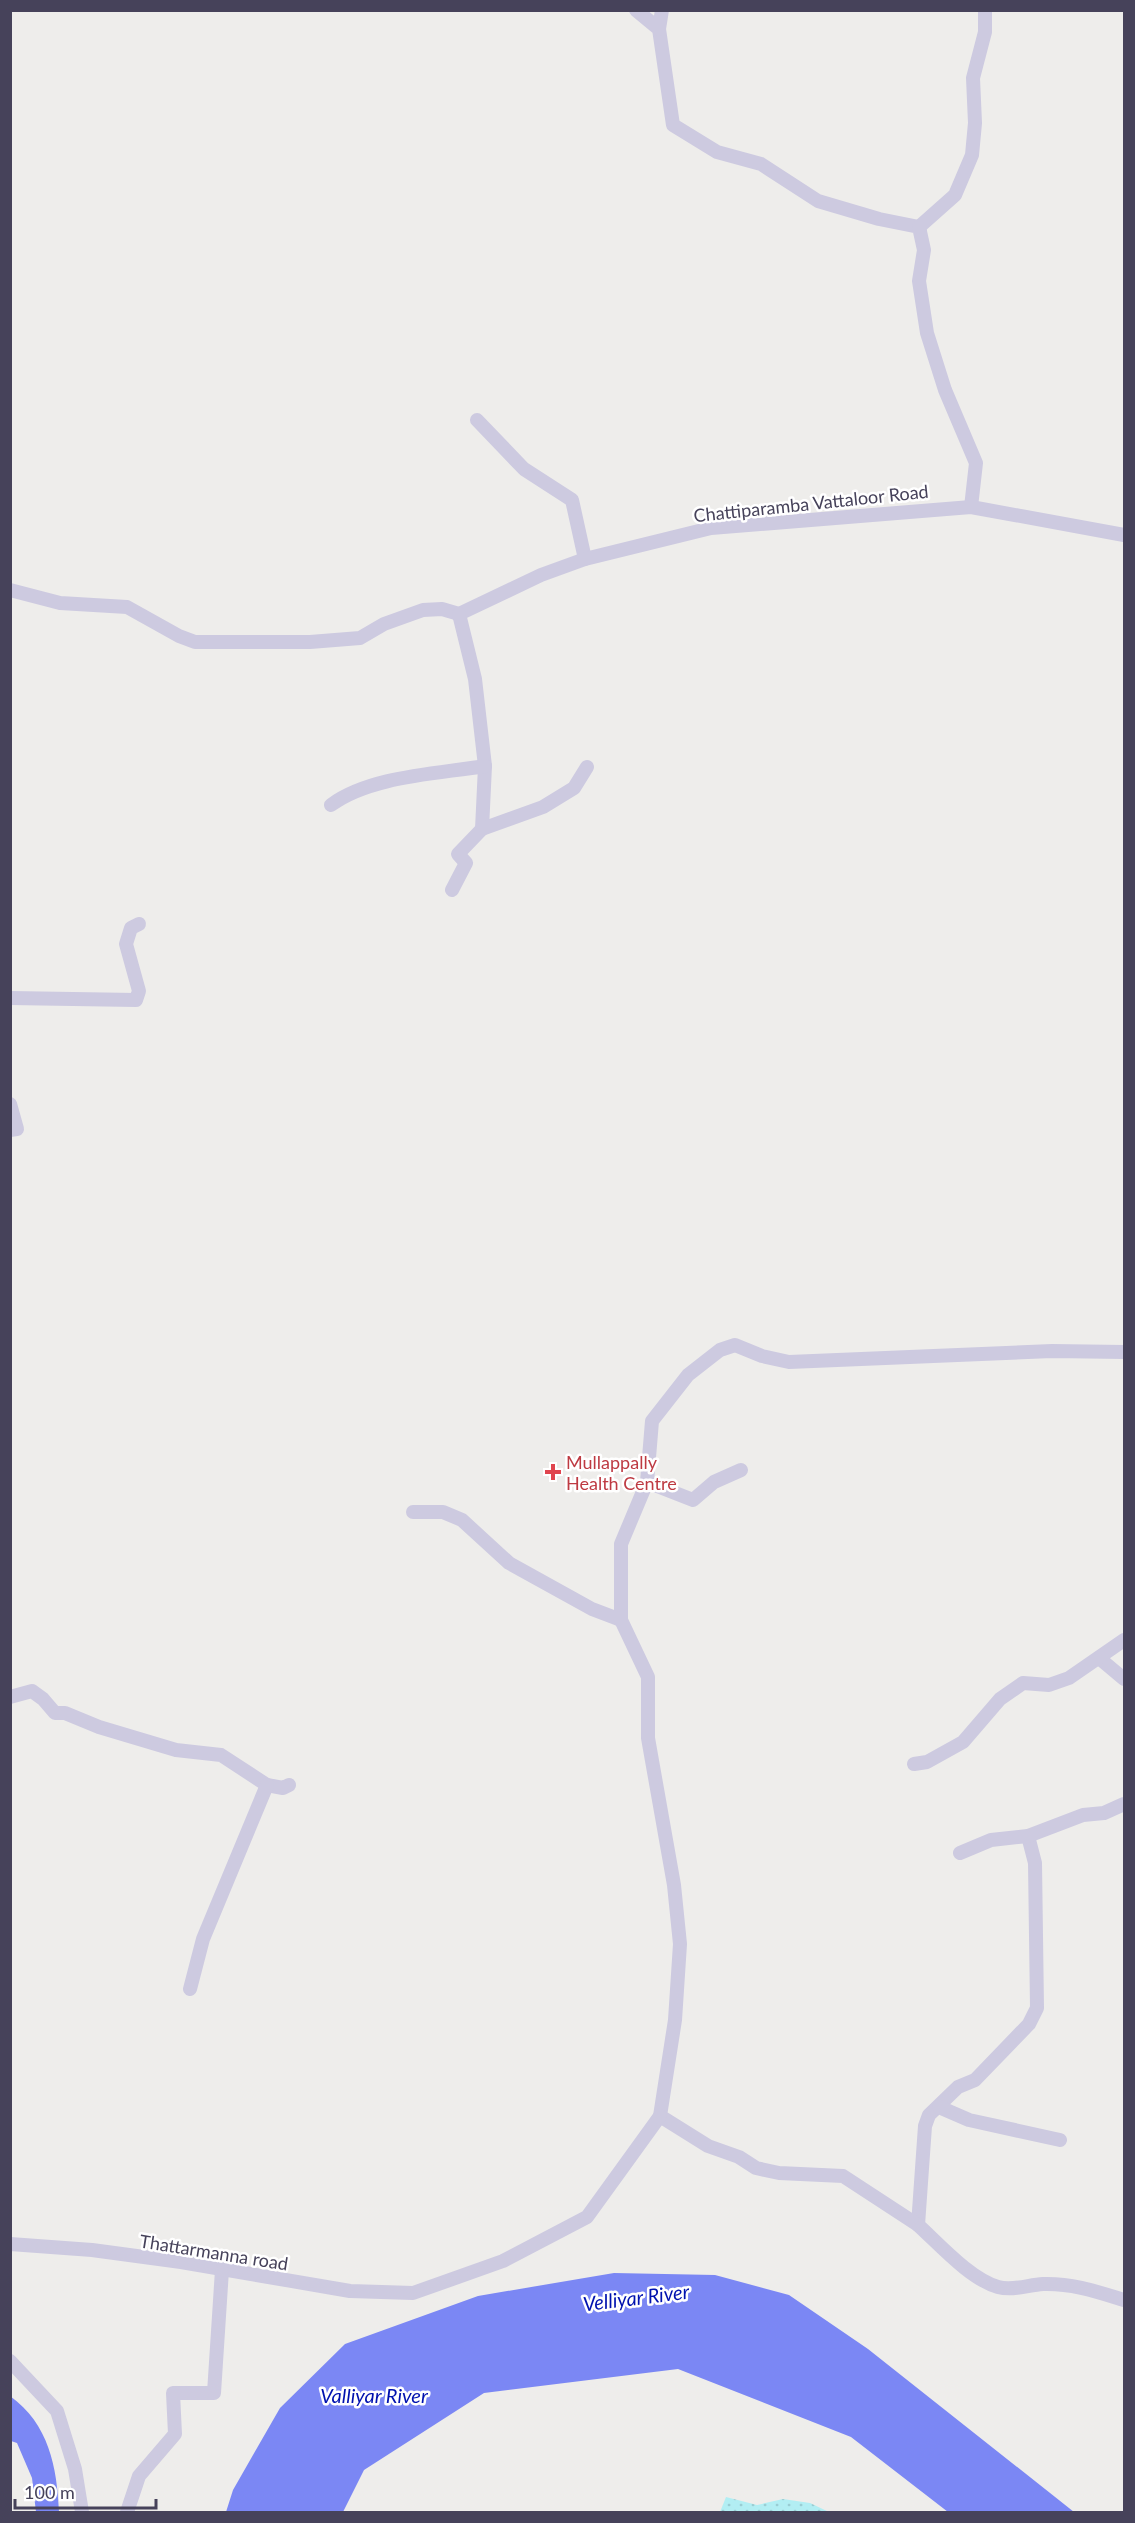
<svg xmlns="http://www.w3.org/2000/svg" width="1135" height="2523" viewBox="0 0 1135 2523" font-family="Lato,sans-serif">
	<defs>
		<pattern id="green-dots" width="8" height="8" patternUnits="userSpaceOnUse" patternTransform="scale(1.5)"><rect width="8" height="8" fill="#b2eef3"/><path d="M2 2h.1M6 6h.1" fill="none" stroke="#9acdd3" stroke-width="1.8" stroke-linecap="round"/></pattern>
	</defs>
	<rect width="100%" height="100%" fill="#eeedeb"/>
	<polygon fill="url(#green-dots)" points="726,2497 757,2505 783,2499 810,2503 829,2512 720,2512"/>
	<g fill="#7b87f4">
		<polygon points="614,2273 715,2275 789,2295 868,2349 1074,2512 948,2512 851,2437 678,2369 484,2393 364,2470 343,2512 226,2512 233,2490 280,2408 345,2344 478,2296"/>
		<path d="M 10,2396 C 49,2424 57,2467 59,2512 L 36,2512 L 32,2478 L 17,2443 L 11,2441 Z"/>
	</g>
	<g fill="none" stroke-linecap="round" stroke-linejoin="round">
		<g stroke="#cdcae0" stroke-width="14">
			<polyline points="636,10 659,29 673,125 717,152 761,164 818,201 879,219 919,227 924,250 919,281 927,333 945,390 976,463 971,507"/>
			<polyline points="659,29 662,10"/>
			<polyline points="919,227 955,195 972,155 975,123 973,78 985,32 985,10"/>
			<polyline points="477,420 524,469 572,500 585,559"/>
			<polyline points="10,590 60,603 127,607 179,636 195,642 310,642 360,638 384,624 423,610 442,609 459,614 541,575 585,559 711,528 971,507 1124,535"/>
			<polyline points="459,614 475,679 485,766 482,829"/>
			<path d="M 331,805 C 370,776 437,774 485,766"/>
			<polyline points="452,890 466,863 458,854 482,829 543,807 574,788 587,767"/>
			<polyline points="10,998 136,1000 139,991 126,944 131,928 139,924"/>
			<polyline points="10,1104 17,1129 10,1130"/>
			<polyline points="647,1482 693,1500 714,1482 741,1470"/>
			<polyline points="413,1512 443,1512 462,1520 509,1563 592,1609 621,1620"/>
			<polyline points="1099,1658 1124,1679"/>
			<polyline points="10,1697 32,1691 43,1699 55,1713 65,1713 99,1727 176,1750 221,1755 267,1785 283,1788 289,1785"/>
			<polyline points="914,1764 927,1762 963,1742 1000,1699 1023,1683 1049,1685 1069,1678 1124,1640"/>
			<path d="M 1028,1836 L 1035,1863 L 1037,2008 L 1029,2024 L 975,2080 L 958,2087 L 929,2115 L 925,2126 L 918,2225 C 939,2244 970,2279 998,2287 C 1013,2291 1028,2285 1043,2284 C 1072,2283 1098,2292 1124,2300"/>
			<polyline points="960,1853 991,1840 1028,1836 1083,1815 1104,1813 1124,1804"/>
			<polyline points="190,1989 203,1939 267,1785"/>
			<polyline points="939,2107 969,2120 1060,2140"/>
			<polyline points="918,2225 843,2176 779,2173 756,2168 739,2157 708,2146 660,2116 675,2020 680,1944 674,1885 648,1738 648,1677 621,1620 621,1544 647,1482 652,1421 688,1375 720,1350 735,1345 762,1356 789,1362 1052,1351 1124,1352"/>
			<polyline points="10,2244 92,2250 181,2262 350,2291 413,2293 503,2261 587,2217 660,2116"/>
			<polyline points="10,2361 57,2411 75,2469 82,2512"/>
			<polyline points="127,2512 139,2476 175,2434 173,2393 214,2393 222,2270"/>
		</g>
	</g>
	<path fill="#e0444e" stroke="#fff" stroke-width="2" d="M550 1463h6v6h6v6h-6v6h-6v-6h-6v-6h6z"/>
	<g text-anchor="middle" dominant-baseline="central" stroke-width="5" stroke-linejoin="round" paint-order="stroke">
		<g font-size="18" fill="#46425a" stroke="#fff">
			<text transform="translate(811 503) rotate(-6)">Chattiparamba Vattaloor Road</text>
			<text transform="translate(214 2252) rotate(9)">Thattarmanna road</text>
		</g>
		<g font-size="18" fill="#be3a42" stroke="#fff" text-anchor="start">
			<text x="566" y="1462">Mullappally<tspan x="566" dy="21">Health Centre</tspan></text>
		</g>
		<g font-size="20" font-style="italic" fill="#0012af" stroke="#fff">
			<text transform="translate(636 2297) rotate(-7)">Velliyar River</text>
			<text x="374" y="2395">Valliyar River</text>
		</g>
	</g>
	<rect width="1135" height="2523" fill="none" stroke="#46425a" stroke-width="24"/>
	<path d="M15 2499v9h141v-9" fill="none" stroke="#46425a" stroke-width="3"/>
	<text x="24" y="2499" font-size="18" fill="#46425a" stroke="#ffffff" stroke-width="4.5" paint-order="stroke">100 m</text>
</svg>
